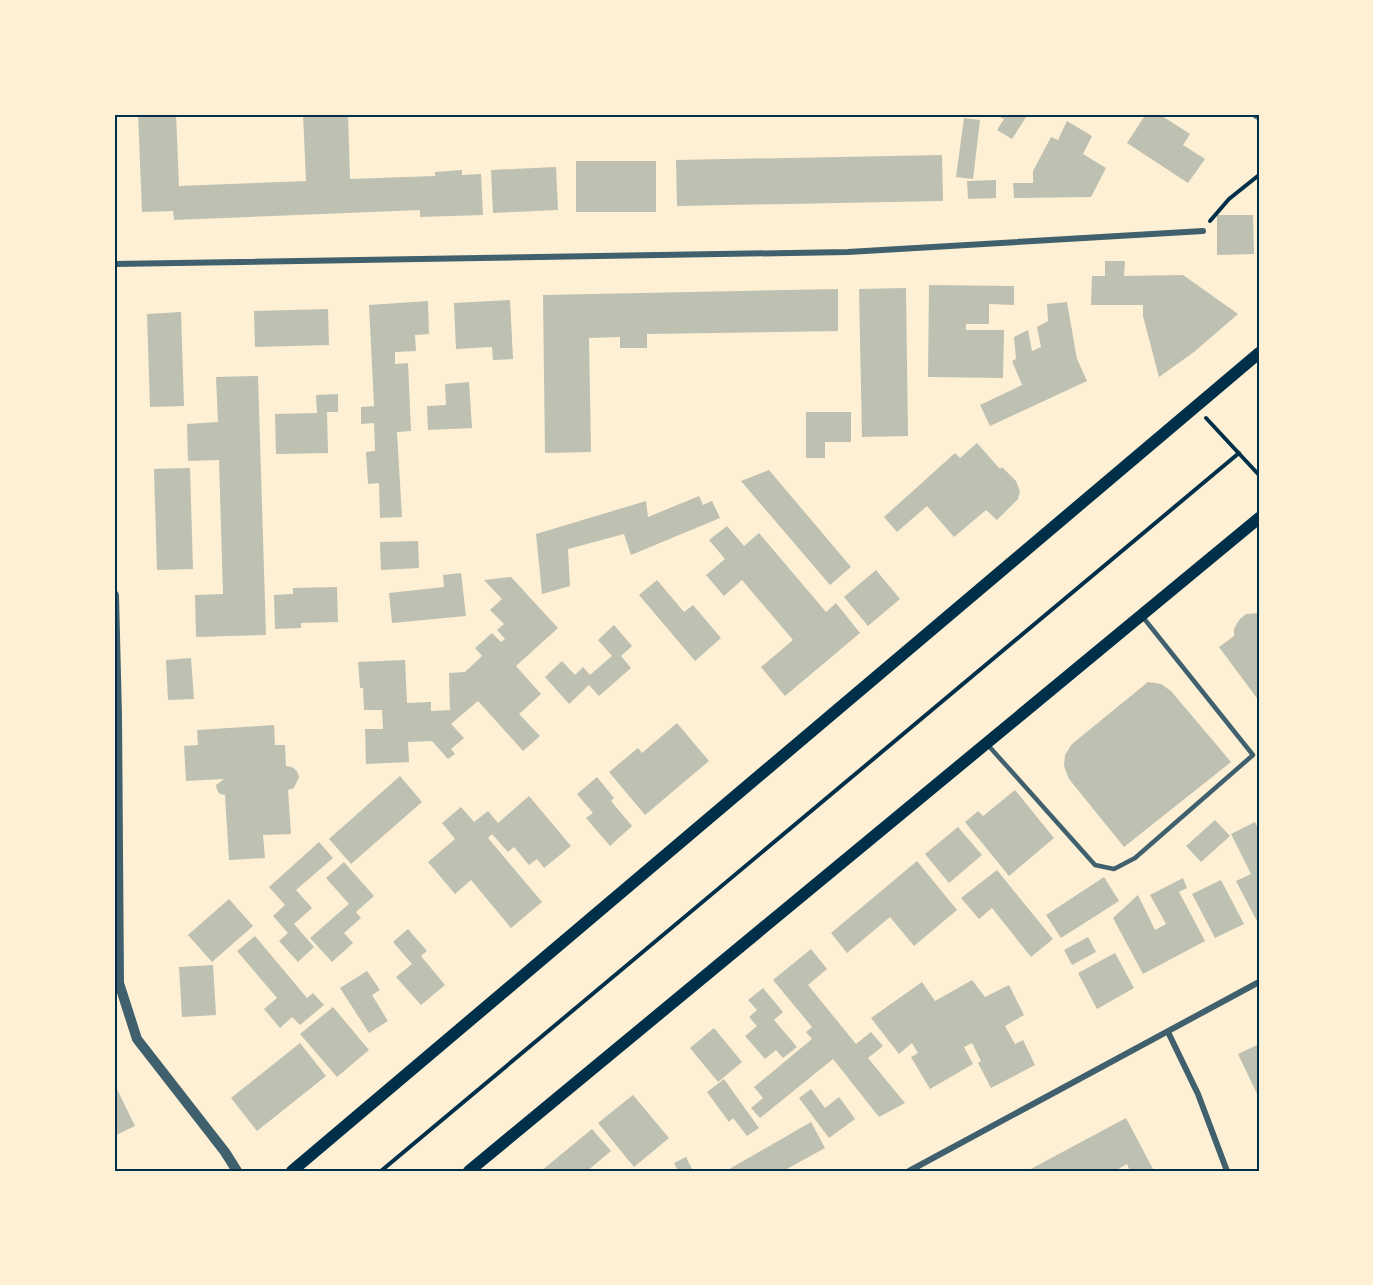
<svg xmlns="http://www.w3.org/2000/svg" width="1373" height="1285" viewBox="0 0 1373 1285" font-family="'Fira Sans Condensed',sans-serif">
	<rect width="100%" height="100%" fill="#fdf0d5"/>
	<g fill="#bec0b2">
		<polygon points="138,114 176,114 179,186 306,181 303,114 348,114 350,179 435,176 435,172 462,170 462,175 481,174 483,215 420,217 420,210 174,220 173,211 142,212"/>
		<polygon points="995,114 1028,114 1012,139 997,130 1004,119"/>
		<polygon points="1146,114 1159,114 1190,134 1183,145 1205,159 1188,183 1127,143"/>
		<polygon points="964,118 980,120 973,179 956,177"/>
		<polygon points="1067,121 1092,136 1083,154 1106,168 1091,197 1014,198 1013,183 1033,183 1033,171 1051,137 1058,140"/>
		<polygon points="942,155 943,201 677,206 676,160"/>
		<rect x="576" y="161" width="80" height="51"/>
		<polygon points="556,167 558,210 493,213 491,170"/>
		<polygon points="996,180 996,198 968,199 967,181"/>
		<polygon points="1217,215 1253,215 1254,254 1217,255"/>
		<polygon points="1105,261 1125,261 1124,276 1183,275 1238,314 1194,352 1159,377 1143,316 1143,305 1091,305 1092,276 1105,276"/>
		<polygon points="929,285 1014,286 1014,305 989,304 989,324 966,324 966,330 1004,330 1003,378 928,377"/>
		<polygon points="906,288 908,436 862,437 859,289"/>
		<polygon points="838,289 838,331 647,334 647,348 620,348 620,337 589,338 591,452 545,453 543,295"/>
		<polygon points="510,300 513,359 493,360 492,347 456,349 454,303"/>
		<polygon points="428,301 429,334 415,335 416,351 395,352 395,364 408,363 411,431 397,432 402,517 380,518 379,483 368,484 366,452 375,451 374,423 361,424 361,407 374,406 369,305"/>
		<polygon points="1067,302 1077,359 1087,381 990,426 980,405 1022,385 1012,361 1016,359 1014,337 1028,330 1032,351 1041,347 1037,327 1048,321 1047,304"/>
		<polygon points="328,309 329,345 255,347 254,311"/>
		<polygon points="181,312 184,406 150,407 147,314"/>
		<polygon points="258,376 266,635 196,637 195,595 223,594 219,460 188,461 187,424 218,422 216,377"/>
		<polygon points="469,382 472,428 428,430 427,406 446,405 445,384"/>
		<polygon points="338,394 338,412 327,412 328,453 276,454 275,414 317,413 316,395"/>
		<polygon points="806,412 851,412 851,442 825,442 825,458 806,458"/>
		<polygon points="977,443 1000,469 1002,467 1016,481 1020,491 1018,499 997,520 986,510 954,537 927,506 897,532 884,517 955,453 960,458"/>
		<polygon points="190,468 193,569 157,570 154,469"/>
		<polygon points="769,470 851,567 830,585 741,481"/>
		<polygon points="699,496 703,505 712,501 720,518 631,555 624,534 568,549 570,586 542,594 536,534 646,501 648,517"/>
		<polygon points="727,526 744,546 759,533 826,612 836,603 860,633 785,696 761,667 793,640 742,580 724,596 706,575 725,559 709,540"/>
		<polygon points="418,541 419,568 381,570 380,542"/>
		<polygon points="876,570 900,599 868,626 844,597"/>
		<polygon points="461,573 466,616 392,623 389,593 444,587 443,575"/>
		<polygon points="511,577 558,628 516,666 541,694 519,714 540,736 523,751 478,701 451,724 464,738 451,749 455,754 448,759 432,741 408,742 409,762 366,764 365,729 383,729 382,710 364,710 363,688 360,688 358,662 405,660 407,703 431,702 431,711 450,710 449,673 465,672 482,656 475,648 492,633 501,642 505,639 497,630 504,624 490,610 502,599 484,580"/>
		<polygon points="657,580 684,612 693,605 721,638 695,661 639,595"/>
		<polygon points="337,587 338,622 301,623 301,628 275,629 274,595 293,594 293,588"/>
		<polygon points="1259,613 1259,701 1219,647 1234,636 1234,629 1239,620 1246,614"/>
		<polygon points="614,625 632,646 621,656 631,668 599,696 589,685 569,704 545,677 562,661 575,675 583,667 590,675 612,656 598,640"/>
		<polygon points="191,658 194,699 168,700 166,660"/>
		<polygon points="1148,682 1161,684 1171,691 1231,762 1124,847 1069,779 1064,766 1065,755 1072,744"/>
		<polygon points="677,723 709,761 645,815 609,772 638,748 642,753"/>
		<polygon points="274,725 275,745 285,745 286,766 292,767 297,771 299,777 294,788 288,790 291,834 263,835 265,858 229,860 225,795 220,794 217,790 216,785 224,779 186,781 184,746 198,745 197,730"/>
		<polygon points="400,776 422,802 351,864 329,839"/>
		<polygon points="597,777 614,798 611,801 632,826 610,846 586,818 593,813 577,794"/>
		<polygon points="1015,790 1054,838 1009,876 965,822 978,811 983,816"/>
		<polygon points="529,796 571,846 544,868 537,859 529,865 514,847 508,852 492,834 488,838 542,902 511,928 471,880 455,894 428,862 455,839 442,823 461,807 474,822 488,811 498,823"/>
		<polygon points="1215,820 1230,836 1201,862 1186,846"/>
		<polygon points="1255,822 1259,830 1259,925 1236,881 1251,874 1231,834"/>
		<polygon points="958,827 982,855 949,883 925,854"/>
		<polygon points="319,842 333,858 296,890 312,908 294,924 314,947 298,962 279,941 288,933 273,916 285,905 269,887"/>
		<polygon points="917,861 957,910 914,946 890,917 847,953 831,933"/>
		<polygon points="344,862 374,896 356,912 361,918 344,933 353,943 332,962 310,938 349,904 326,878"/>
		<polygon points="997,870 1053,939 1031,957 992,908 979,919 961,898"/>
		<polygon points="1104,877 1119,901 1061,938 1046,915"/>
		<polygon points="1183,878 1187,888 1179,892 1205,941 1143,974 1113,918 1138,895 1155,930 1166,924 1150,895"/>
		<polygon points="1221,880 1244,924 1215,938 1192,894"/>
		<polygon points="229,899 253,926 212,962 188,935"/>
		<polygon points="408,929 427,951 421,956 445,985 421,1005 396,977 412,964 393,942"/>
		<polygon points="255,936 307,998 313,993 324,1005 300,1025 292,1017 280,1028 264,1009 277,998 237,951"/>
		<polygon points="1088,937 1096,952 1072,965 1064,950"/>
		<polygon points="811,949 827,969 808,985 856,1044 871,1032 883,1046 868,1058 905,1103 879,1117 833,1059 760,1118 751,1108 763,1098 754,1087 812,1039 806,1032 812,1027 773,980"/>
		<polygon points="1115,953 1134,988 1097,1009 1078,973"/>
		<polygon points="213,965 216,1015 182,1017 179,967"/>
		<polygon points="367,971 380,990 372,995 388,1021 369,1033 340,988"/>
		<polygon points="972,980 985,997 1009,985 1024,1015 1005,1026 1015,1044 1023,1040 1035,1065 991,1088 978,1063 981,1061 972,1043 964,1047 973,1064 930,1089 911,1057 918,1053 912,1043 899,1054 871,1018 922,982 935,1001"/>
		<polygon points="763,988 783,1012 774,1020 797,1047 783,1058 776,1050 765,1059 745,1036 757,1026 749,1017 757,1010 748,1000"/>
		<polygon points="333,1007 369,1050 337,1077 300,1034"/>
		<polygon points="714,1028 742,1062 718,1082 690,1048"/>
		<polygon points="300,1043 326,1076 257,1131 231,1098"/>
		<polygon points="1259,1044 1259,1098 1238,1054"/>
		<polygon points="724,1079 759,1128 747,1136 733,1118 729,1122 707,1092"/>
		<polygon points="114,1083 135,1126 114,1136"/>
		<polygon points="811,1089 825,1108 839,1097 855,1119 829,1138 799,1098"/>
		<polygon points="633,1095 669,1138 634,1167 598,1123"/>
		<polygon points="1126,1118 1153,1169 1149,1171 1130,1171 1127,1164 1115,1171 1027,1171"/>
		<polygon points="811,1122 825,1148 783,1171 726,1171"/>
		<polygon points="592,1129 611,1151 587,1171 541,1171"/>
		<polygon points="686,1157 693,1171 678,1171 674,1163"/>
	</g>
	<g fill="none" stroke-linecap="round" stroke-linejoin="round">
		<g stroke="#003049" stroke-width="4">
			<polyline points="1210,221 1229,199 1259,175"/>
			<polyline points="1206,418 1259,475"/>
			<polyline points="381,1171 1239,453"/>
		</g>
		<polyline stroke="#3f606c" stroke-width="4.5" points="987,744 1095,865 1114,869 1135,858 1253,755 1142,616"/>
		<g stroke="#3f606c" stroke-width="6">
			<polyline points="114,264 848,252 1203,231"/>
			<polyline points="1168,1032 1198,1094 1227,1171"/>
			<polyline points="909,1171 1259,982"/>
		</g>
		<g stroke="#3f606c" stroke-width="10">
			<polyline points="1257,114 1259,115"/>
			<polyline points="114,595 117,716 119,983 137,1039 225,1152 237,1171"/>
		</g>
		<g stroke="#003049" stroke-width="12">
			<polyline points="292,1171 1259,353"/>
			<polyline points="469,1171 1259,518"/>
		</g>
	</g>
	<rect width="1373" height="1285" fill="none" stroke="#fdf0d5" stroke-width="231"/>
	<rect x="116" y="116" width="1142" height="1054" fill="none" stroke="#003049" stroke-width="2"/>
</svg>
